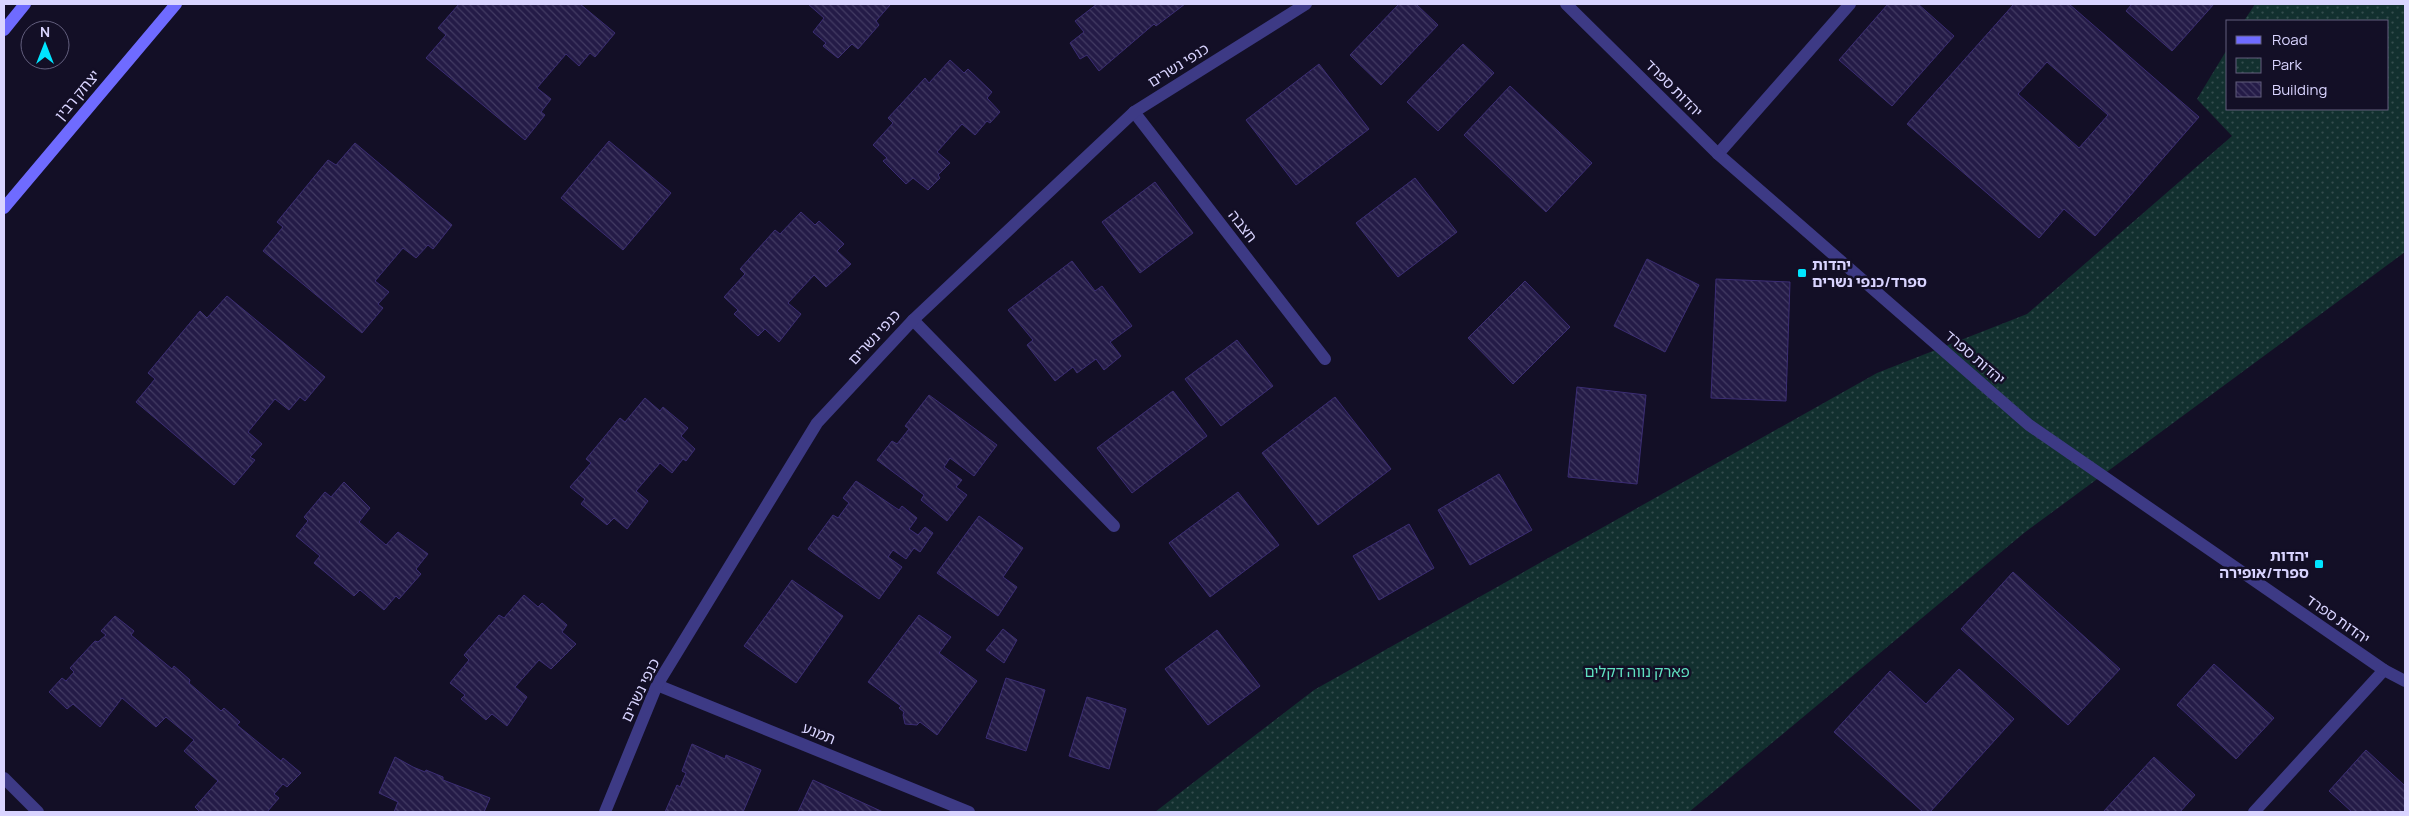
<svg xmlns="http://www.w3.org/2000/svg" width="2409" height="816" viewBox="0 0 2409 816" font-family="Manrope,'Noto Sans Hebrew',sans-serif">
	<defs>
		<pattern id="park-dots" width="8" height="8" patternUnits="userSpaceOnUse" patternTransform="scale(1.25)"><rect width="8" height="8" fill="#12302f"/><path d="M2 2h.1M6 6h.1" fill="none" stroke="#344d4e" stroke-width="1.8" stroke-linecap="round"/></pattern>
		<pattern id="building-back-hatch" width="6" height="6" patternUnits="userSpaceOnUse" patternTransform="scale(1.25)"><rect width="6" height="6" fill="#241b47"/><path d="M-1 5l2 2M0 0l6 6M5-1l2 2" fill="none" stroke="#433b63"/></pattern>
	</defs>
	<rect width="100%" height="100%" fill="#130f26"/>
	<polygon fill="url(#park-dots)" points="2255,4 2405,4 2405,252 2024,533 1689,812 1155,812 1314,690 1877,373 2027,314 2232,136 2197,99 2228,48 2228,109 2388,109 2388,21 2244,21"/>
	<g fill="url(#building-back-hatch)" stroke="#3b2d73" fill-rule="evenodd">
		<polygon points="459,4 580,4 615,33 595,57 590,53 579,66 566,54 537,88 551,99 541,112 545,115 525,140 426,58 446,35 438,28"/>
		<polygon points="808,4 887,4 890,5 876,21 879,25 858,49 852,44 838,58 823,46 826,43 813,32 824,18"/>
		<polygon points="1097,4 1185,4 1156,26 1154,24 1099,71 1087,55 1080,59 1070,43 1084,32 1075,21"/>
		<polygon points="1399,4 1416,4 1438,25 1381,85 1350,55"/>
		<polygon points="1888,4 1918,4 1954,36 1892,106 1839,60"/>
		<path d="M 2014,4 L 2069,4 L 2199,117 L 2095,236 L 2064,209 L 2039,238 L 1907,124 ZM 2047,62 L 2108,115 L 2079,148 L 2018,94 Z"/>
		<polygon points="2132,4 2214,4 2172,51 2126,11"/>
		<polygon points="1463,44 1494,73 1438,131 1407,102"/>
		<polygon points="950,60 964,73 968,69 992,92 987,98 1000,112 990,123 987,121 975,135 962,124 937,152 950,163 938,175 940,178 928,190 913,178 906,184 883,161 887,158 873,145 893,123 888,118 925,78 929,83"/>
		<polygon points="1319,64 1369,129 1296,185 1246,120"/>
		<polygon points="1510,86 1592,163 1546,212 1464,135"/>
		<polygon points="609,141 671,193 623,250 561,198"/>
		<polygon points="355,143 452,225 433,249 428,245 416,258 403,248 375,281 389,292 378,304 383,308 362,333 263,251 283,227 277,222 328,160 336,165"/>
		<polygon points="1415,178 1457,232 1398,277 1356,223"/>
		<polygon points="1155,182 1193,233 1140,273 1102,222"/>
		<polygon points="801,212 815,225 819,221 844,244 837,251 851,264 826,287 814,275 788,303 801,314 779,342 765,329 758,336 734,314 738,310 724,297 745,274 740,269 775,230 780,234"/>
		<polygon points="1647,259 1699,285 1665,352 1614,326"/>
		<polygon points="1072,261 1095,291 1102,286 1132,326 1110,342 1121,356 1104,370 1096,359 1077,373 1073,367 1055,381 1027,345 1033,340 1008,310"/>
		<polygon points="1716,279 1790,282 1786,401 1711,398"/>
		<polygon points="1525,281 1570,327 1513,384 1468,338"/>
		<polygon points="227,296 325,377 305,401 300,397 289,410 275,399 248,432 262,444 250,457 255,460 234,485 136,402 155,379 148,373 200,311 207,318"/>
		<polygon points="1237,340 1273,386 1221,426 1185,379"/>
		<polygon points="1577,387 1646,395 1637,484 1568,477"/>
		<polygon points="1173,391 1207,436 1132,493 1097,448"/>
		<polygon points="929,395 997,445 974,476 950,458 944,467 962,480 956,487 967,495 947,521 921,500 924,495 877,460 892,441 897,444 909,429 905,426"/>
		<polygon points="1335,397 1391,469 1318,525 1262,453"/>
		<polygon points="645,398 660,411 663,407 688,428 681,436 695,449 686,461 683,459 672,473 660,463 636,491 648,501 627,529 614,518 607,525 581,504 585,499 570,487 591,463 586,459 620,418 625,422"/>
		<polygon points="1499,474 1532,530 1470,565 1438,510"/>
		<polygon points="856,481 899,510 902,506 917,518 909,529 918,535 925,527 933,533 920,552 914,548 906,559 893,550 888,557 902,567 879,599 808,549 833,515 838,518 849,503 843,498"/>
		<polygon points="344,482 370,508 359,522 386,545 398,532 428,554 416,569 421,574 399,599 396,596 384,610 360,590 354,596 314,563 320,556 296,536 308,521 304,517 325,492 331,497"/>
		<polygon points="1238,492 1279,545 1210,597 1169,543"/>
		<polygon points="979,516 1023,548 1003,577 1017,587 998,616 937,573"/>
		<polygon points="1409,524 1434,568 1379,600 1353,556"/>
		<polygon points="2013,572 2120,669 2068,725 1961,629"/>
		<polygon points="792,580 843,616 796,683 744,646"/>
		<polygon points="524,595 538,607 542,603 567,625 562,632 576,644 551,669 539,660 515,687 527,697 507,726 492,714 486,720 461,699 465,695 450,683 469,660 464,655 499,615 504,618"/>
		<polygon points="919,615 951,637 939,653 977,681 937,735 920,722 917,725 905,724 903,715 904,712 899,708 901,706 868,682"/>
		<polygon points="115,616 134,631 131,635 172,669 174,666 190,680 189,683 221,711 224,708 240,722 237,725 281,761 283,758 301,773 287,787 283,784 274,794 279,798 267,812 200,812 195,807 218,781 184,751 194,740 166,717 156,727 122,698 100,727 73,704 67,709 49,692 62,678 66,681 74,672 70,668 95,641 98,642 106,635 101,631"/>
		<polygon points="1003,629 1017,640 1004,663 986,650"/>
		<polygon points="1217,630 1260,686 1208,725 1165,669"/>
		<polygon points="2214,664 2274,718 2236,759 2177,705"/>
		<polygon points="1959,669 2014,719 1930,812 1923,812 1834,732 1890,671 1926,704"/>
		<polygon points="1006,678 1045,690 1026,751 986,738"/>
		<polygon points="1087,697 1126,709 1109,769 1069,756"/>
		<polygon points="692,744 725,759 726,755 761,770 743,812 665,812 677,785 680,787 686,773 682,771"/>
		<polygon points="2366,750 2405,786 2405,812 2352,812 2329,791"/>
		<polygon points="395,757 413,767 425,772 426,770 443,777 443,780 490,798 484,812 394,812 398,802 379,793"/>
		<polygon points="2154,757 2195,795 2180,812 2103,812"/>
		<polygon points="813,780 883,812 798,812"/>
	</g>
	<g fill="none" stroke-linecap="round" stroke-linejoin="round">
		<g stroke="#3d3a85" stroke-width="12">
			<polyline points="1134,112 1325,359"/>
			<polyline points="1718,154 1850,4"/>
			<polyline points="913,320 1114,526"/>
			<polyline points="657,685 969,812"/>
			<polyline points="4,778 38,812"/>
			<polyline points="605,812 657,685 817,423 913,320 1134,112 1306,4"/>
			<polyline points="2254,812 2384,670"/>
		</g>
		<polyline stroke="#3d3a85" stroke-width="12" points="1566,4 1718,154 2029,425 2384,670 2405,681"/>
		<g stroke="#6f6bff" stroke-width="12">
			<polyline points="4,30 25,4"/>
			<polyline points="4,208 176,4"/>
		</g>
	</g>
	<g fill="#00e5ff" stroke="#130f26" stroke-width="2">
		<rect x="1797" y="268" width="10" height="10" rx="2.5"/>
		<rect x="2314" y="559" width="10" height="10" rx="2.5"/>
	</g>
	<g text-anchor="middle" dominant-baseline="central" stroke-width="5" stroke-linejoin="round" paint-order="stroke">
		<g font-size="15" fill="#d9d4ff" stroke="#130f26">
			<text transform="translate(1178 65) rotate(-32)">כנפי נשרים</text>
			<text transform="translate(1674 88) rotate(45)">יהדות ספרד</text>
			<text transform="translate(77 95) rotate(-50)">יצחק רבין</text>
			<text transform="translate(1243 226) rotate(52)">חצבה</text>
			<text transform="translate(874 337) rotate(-47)">כנפי נשרים</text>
			<text transform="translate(1975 357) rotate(41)">יהדות ספרד</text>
			<text transform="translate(2338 619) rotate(35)">יהדות ספרד</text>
			<text transform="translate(640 690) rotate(-64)">כנפי נשרים</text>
			<text transform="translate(819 733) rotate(22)">תמנע</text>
		</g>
		<g font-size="15" font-weight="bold" fill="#d9d4ff" stroke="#130f26" text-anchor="start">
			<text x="1812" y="264">יהדות<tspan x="1812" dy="17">ספרד/כנפי נשרים</tspan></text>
			<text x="2309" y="555" text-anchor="end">יהדות<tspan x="2309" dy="17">ספרד/אופירה</tspan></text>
		</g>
		<g font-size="15" fill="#5fe0c0" stroke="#130f26">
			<text x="1637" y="671">פארק נווה דקלים</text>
		</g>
	</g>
	<rect width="2409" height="816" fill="none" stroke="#d9d4ff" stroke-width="10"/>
	<rect x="2226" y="20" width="162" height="90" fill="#130f26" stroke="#625e7d"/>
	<rect x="2236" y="36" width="25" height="8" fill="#6f6bff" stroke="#625e7d"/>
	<text x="2272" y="45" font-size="15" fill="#d9d4ff">Road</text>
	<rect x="2236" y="58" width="25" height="15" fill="url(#park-dots)" stroke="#625e7d"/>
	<text x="2272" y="70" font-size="15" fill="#d9d4ff">Park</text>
	<rect x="2236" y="82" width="25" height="15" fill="url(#building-back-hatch)" stroke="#625e7d"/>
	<text x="2272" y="95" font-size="15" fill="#d9d4ff">Building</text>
	<g transform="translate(45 45)"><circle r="24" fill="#130f26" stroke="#625e7d"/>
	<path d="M0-4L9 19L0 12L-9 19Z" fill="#00e5ff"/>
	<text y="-8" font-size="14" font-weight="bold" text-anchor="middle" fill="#d9d4ff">N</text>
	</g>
</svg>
